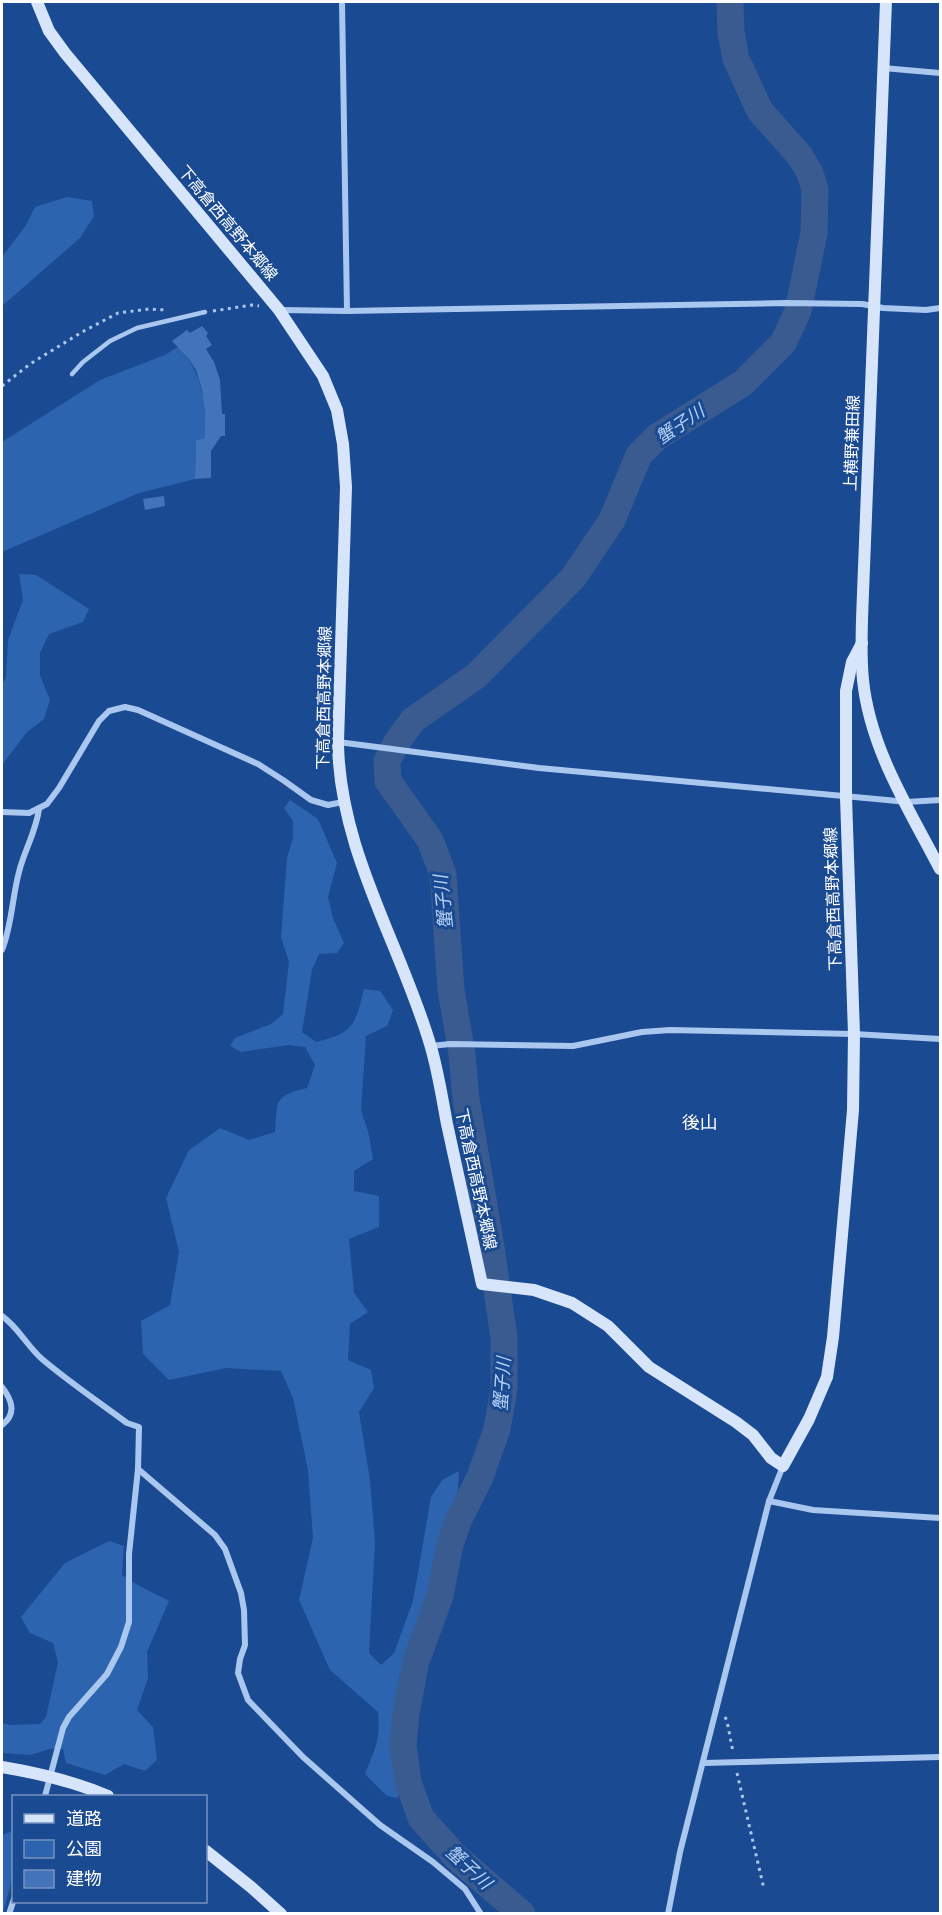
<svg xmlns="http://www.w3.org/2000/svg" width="942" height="1915" viewBox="0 0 942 1915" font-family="'Space Grotesk','Noto Sans JP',sans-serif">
	<rect width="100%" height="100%" fill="#1a4a91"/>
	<g fill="#2d64af">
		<polygon points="67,197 92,201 94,216 80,238 2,306 2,257 26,225 35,207"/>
		<path d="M 179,346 C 203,377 206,399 205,438 L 196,440 L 195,479 L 139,493 L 2,552 L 2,442 L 100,380 L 165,355 Z"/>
		<polygon points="19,574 36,575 89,609 83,622 49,634 40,653 40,675 50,700 44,719 27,732 2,765 2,685 6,677 8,640 23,600"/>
		<path d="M 290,800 L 318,819 L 337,863 L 328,897 L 333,918 L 344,943 L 337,953 L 319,954 L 312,970 L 302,1032 L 316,1042 C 354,1033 355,1025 364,989 L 380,991 L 393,1010 L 387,1026 L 366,1036 L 361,1110 L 369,1135 L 373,1159 L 354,1171 L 354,1191 L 379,1196 L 379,1227 L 349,1239 L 354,1293 L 368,1312 L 350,1324 L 348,1360 L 371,1370 L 374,1388 L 359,1412 L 370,1480 L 375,1543 L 369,1653 L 381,1665 L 394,1653 L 413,1601 L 431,1497 L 442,1480 L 459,1471 L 457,1502 L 439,1567 L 399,1677 L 395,1735 L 399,1778 L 398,1798 L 387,1796 L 365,1774 C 375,1749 381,1739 378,1712 L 330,1670 L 299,1600 L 313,1538 L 308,1470 L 293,1398 L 281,1371 L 226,1368 L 169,1380 L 143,1354 L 141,1321 L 170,1305 L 179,1252 L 166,1198 L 189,1150 L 220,1128 L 249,1140 L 275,1132 C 278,1099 273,1097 307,1088 L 315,1065 L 305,1047 L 289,1045 L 241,1052 L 230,1046 L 235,1038 L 271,1024 L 283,1014 L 289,962 L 281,937 L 287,858 L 293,838 L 293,821 L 284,808 Z"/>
		<polygon points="109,1541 124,1546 122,1575 136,1584 169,1601 147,1652 148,1678 137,1710 153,1727 157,1760 145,1771 124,1764 105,1775 66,1763 63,1749 49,1749 31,1755 2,1753 2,1723 11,1725 40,1724 46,1717 58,1662 53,1643 30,1633 21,1617 65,1563"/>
		<polygon points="13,1831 13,1876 3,1913 2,1913 2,1835"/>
	</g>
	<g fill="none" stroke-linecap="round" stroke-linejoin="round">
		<polyline stroke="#395b8f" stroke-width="27" points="522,1914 456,1857 421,1818 408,1782 403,1746 406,1713 416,1661 440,1596 450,1544 459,1519 480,1477 497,1429 504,1389 504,1338 491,1247 466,1099 462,1054 451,990 443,874 430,840 388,781 387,761 397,742 413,720 476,676 573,578 612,520 639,455 657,437 743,383 783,343 798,311 814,233 815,189 810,173 800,156 760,111 736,59 731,32 730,2"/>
	</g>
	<g fill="#4374b9">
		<polygon points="202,326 208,333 206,336 212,345 206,349 214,362 220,380 222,414 225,414 225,436 221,436 211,451 211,478 195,479 196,440 205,438 205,413 202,390 196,370 188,358 172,341 187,330 190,333"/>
		<polygon points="164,496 165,506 145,510 143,499"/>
		<polygon points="827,933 843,934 843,956 826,955"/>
	</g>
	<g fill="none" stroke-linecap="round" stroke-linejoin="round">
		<g stroke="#aac7ef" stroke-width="3" stroke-dasharray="3 4.5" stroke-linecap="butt">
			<polyline points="213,311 252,305 259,306"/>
			<polyline points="2,386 30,364 82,332 118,313 149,309 167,310"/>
			<polyline points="725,1717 727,1721 733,1752"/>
			<polyline points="737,1773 764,1889"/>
		</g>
		<polyline stroke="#aac7ef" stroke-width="4.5" points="72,374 83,362 110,341 137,328 205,312"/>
		<g stroke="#aac7ef" stroke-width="6">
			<polyline points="342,2 347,311"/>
			<polyline points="883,68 940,73"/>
			<polyline points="280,310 347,311 785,303 862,304 883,308 926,310 940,308"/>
			<polyline points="338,742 539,768 887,800 906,802 940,800"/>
			<polyline points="2,812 29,813 47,804 59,788 99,721 109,711 125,707 138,710 258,764 283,780 311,800 328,805 343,802"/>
			<path d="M 2,950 C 12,925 12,898 19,872 C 24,851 36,832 39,809"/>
			<polyline points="431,1046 450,1044 573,1046 642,1032 670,1030 854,1034 940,1039"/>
			<path d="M 2,1316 C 18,1327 27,1346 42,1359 C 69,1382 99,1402 127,1423 L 139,1427 L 138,1469 L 129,1554 L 129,1622 L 121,1647 L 107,1674 L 69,1717 L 63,1728 L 45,1796"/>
			<path d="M 2,1387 C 12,1400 17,1414 2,1425"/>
			<polyline points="138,1469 215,1535 225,1549 241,1593 244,1610 245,1645 240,1659 238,1673 248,1700 303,1757 380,1825 433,1862 465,1889 481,1914"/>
			<polyline points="769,1501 813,1510 940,1518"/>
			<polyline points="703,1763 940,1757"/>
			<polyline points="9,1914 14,1899"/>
			<polyline points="668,1914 680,1852 769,1501 783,1466"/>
		</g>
		<g stroke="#d7e5fa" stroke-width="12">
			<path d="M 37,2 L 49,31 L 65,53 L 279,310 L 323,376 L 337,410 L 343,444 L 346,487 L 338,742 C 339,850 400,943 430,1044 C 438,1070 442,1098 447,1124 C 459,1177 470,1231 482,1284 L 534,1290 L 572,1303 L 608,1326 L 649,1367 L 736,1422 L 753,1435 L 771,1458 L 783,1466 L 809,1419 L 827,1377 L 833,1337 L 853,1110 L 854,1034 L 846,797 L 846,691 L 852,662 L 862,643"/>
			<path d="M 886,2 L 863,593 C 862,622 860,651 863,680 C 870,749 909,809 940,869"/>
			<path d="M 2,1767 C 38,1773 73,1781 108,1796"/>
			<polyline points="206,1851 251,1887 281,1914"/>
		</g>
	</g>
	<g text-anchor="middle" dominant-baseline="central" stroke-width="6" stroke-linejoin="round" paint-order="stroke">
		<g font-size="16" fill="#fff" stroke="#1a4a91">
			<text transform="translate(228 223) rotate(50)">下高倉西高野本郷線</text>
			<text transform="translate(852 443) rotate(-88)">上横野兼田線</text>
			<text transform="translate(324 698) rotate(-89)">下高倉西高野本郷線</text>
			<text transform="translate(833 899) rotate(-92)">下高倉西高野本郷線</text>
			<text transform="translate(476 1179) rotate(78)">下高倉西高野本郷線</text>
		</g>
		<g font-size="18" font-style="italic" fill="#b6d1f6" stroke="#1a4a91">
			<text transform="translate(680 424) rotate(-34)">蟹子川</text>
			<text transform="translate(443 902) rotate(-96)">蟹子川</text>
			<text transform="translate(502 1384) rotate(-86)">蟹子川</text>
			<text transform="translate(469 1867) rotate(43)">蟹子川</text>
		</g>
		<g font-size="18" fill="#fff" stroke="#1a4a91">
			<text x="700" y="1122">後山</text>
		</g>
	</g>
	<rect width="942" height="1915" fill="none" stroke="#ffffff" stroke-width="6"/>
	<rect x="12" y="1795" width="195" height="108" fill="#1a4a91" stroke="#7692bd" stroke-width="1.5"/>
	<rect x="24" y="1814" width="30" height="9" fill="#d7e5fa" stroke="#7692bd" stroke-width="1.5"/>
	<text x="66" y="1825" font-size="18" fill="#ffffff">道路</text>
	<rect x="24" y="1840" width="30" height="18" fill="#2d64af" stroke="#7692bd" stroke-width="1.5"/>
	<text x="66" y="1855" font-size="18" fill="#ffffff">公園</text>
	<rect x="24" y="1870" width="30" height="18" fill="#4374b9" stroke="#7692bd" stroke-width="1.5"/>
	<text x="66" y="1885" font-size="18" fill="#ffffff">建物</text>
</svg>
